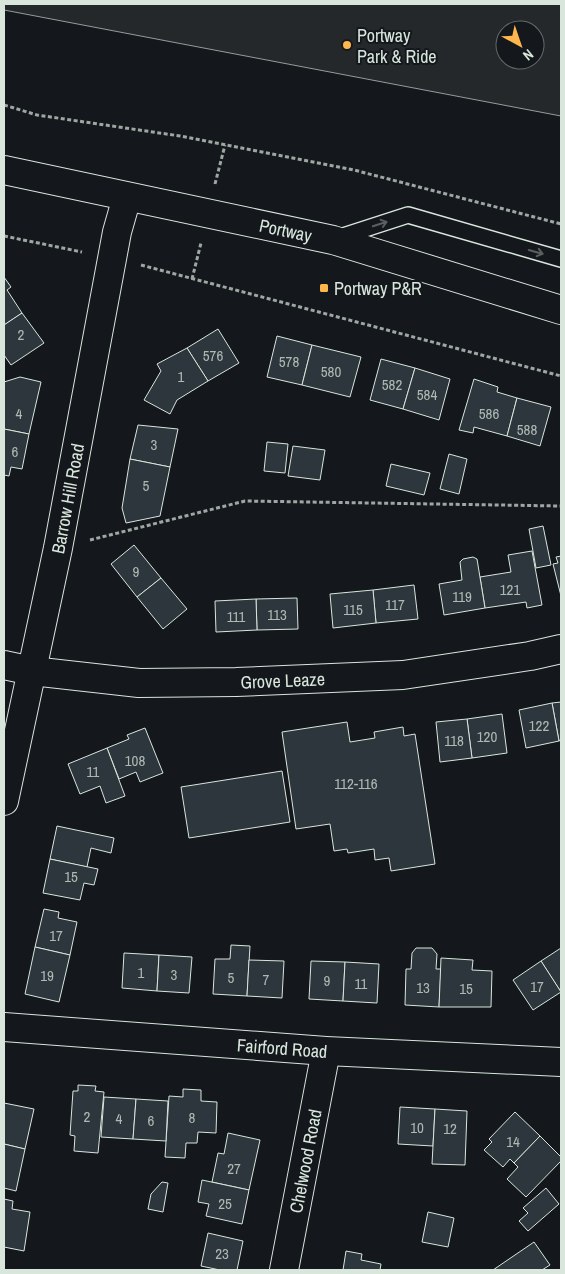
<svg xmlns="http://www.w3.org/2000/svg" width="565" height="1274" viewBox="0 0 565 1274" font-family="'Archivo Narrow',sans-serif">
	<rect width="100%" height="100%" fill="#14181c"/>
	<path fill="#24282b" stroke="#939e99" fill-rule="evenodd" d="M 4,4 L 561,4 L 561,116 L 4,10 ZM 505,30 L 535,30 L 535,60 L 505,60 Z"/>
	<g fill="#2c363c" stroke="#d8e6dc">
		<polygon points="4,277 11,287 7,290 22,313 4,325"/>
		<polygon points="22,313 44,343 11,365 4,355 4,325"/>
		<polygon points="218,329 239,363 208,381 187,348"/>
		<polygon points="277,336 312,345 302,385 267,377"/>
		<polygon points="312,345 361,357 350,397 302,385"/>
		<polygon points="187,348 208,381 177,400 170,414 144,400 161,371 157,364"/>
		<polygon points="381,359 415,368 403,409 370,400"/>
		<polygon points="415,368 450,379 439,420 403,409"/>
		<polygon points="20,377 41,382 29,434 4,429 4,382"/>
		<polygon points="474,379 498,387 497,392 517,398 507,436 474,427 473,433 459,430"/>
		<polygon points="517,398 551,407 540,446 507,436"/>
		<polygon points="138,425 178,429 170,467 130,459"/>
		<polygon points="4,429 29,434 22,469 11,467 9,476 4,475"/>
		<polygon points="267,442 288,444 285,473 264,471"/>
		<polygon points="293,446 325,450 320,480 288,476"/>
		<polygon points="449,454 467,459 459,494 440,489"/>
		<polygon points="130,459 170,467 160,516 126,523 122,508"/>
		<polygon points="391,464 430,473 424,495 386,486"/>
		<polygon points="543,526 551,565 536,568 529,529"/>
		<polygon points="134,545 161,578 137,597 111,564"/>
		<polygon points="532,551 542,605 527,608 526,602 485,608 480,577 511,572 508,555"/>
		<polygon points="561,556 561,596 553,564 558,563 556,557"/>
		<polygon points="473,557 477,559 485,608 444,615 439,584 462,580 460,562 463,559"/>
		<polygon points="161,578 187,609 163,629 137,597"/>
		<polygon points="414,585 418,619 376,623 373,590"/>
		<polygon points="373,590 376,623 333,628 330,594"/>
		<polygon points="297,598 298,629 257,630 256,599"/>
		<polygon points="256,599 257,630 216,632 215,601"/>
		<polygon points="561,702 561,740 559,741 552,703"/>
		<polygon points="552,703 559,741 526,748 519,710"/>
		<polygon points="502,714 507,753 472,758 467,719"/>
		<polygon points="467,719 472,758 440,762 436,722"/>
		<polygon points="347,722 350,742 375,738 374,732 403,727 404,736 415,734 435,864 391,871 389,858 375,860 374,849 348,853 347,849 334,851 330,824 296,829 282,732"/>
		<polygon points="145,728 163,773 140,782 136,772 119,779 107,748 129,739 127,735"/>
		<polygon points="107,748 125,796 106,803 100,786 80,794 68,764"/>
		<polygon points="282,771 290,822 189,838 181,787"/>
		<polygon points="57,826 114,838 111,853 91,848 87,867 50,859"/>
		<polygon points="50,859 98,869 94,885 84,883 80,900 43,893"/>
		<polygon points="44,909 59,912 58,918 77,922 70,955 35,947"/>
		<polygon points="231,945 250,946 247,996 213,994 215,959 230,959"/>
		<polygon points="35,947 70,955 59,1002 25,994"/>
		<polygon points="416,948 432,948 437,954 436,969 441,969 439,1007 405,1005 406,969 411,969 412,953"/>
		<polygon points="561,948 561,992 541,961"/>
		<polygon points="124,953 159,955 157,991 122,988"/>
		<polygon points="159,955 192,957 189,993 157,991"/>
		<polygon points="441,958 473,960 472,970 492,971 491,1007 439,1007"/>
		<polygon points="249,960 284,961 282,998 247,996"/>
		<polygon points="311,961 345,962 343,1001 309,999"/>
		<polygon points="541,961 561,992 533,1010 513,980"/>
		<polygon points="345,962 379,964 377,1003 343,1001"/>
		<polygon points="78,1085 96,1086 95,1091 104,1092 98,1153 74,1151 75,1136 70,1135 73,1091 78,1091"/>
		<polygon points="183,1089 201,1090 201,1101 217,1102 216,1133 198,1132 197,1143 186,1143 185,1158 165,1157 169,1096 183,1097"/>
		<polygon points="104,1097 136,1099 133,1139 101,1137"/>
		<polygon points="136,1099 168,1101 166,1141 133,1139"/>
		<polygon points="4,1103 34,1109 25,1149 4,1144"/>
		<polygon points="400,1107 435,1109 433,1146 398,1144"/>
		<polygon points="435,1109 467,1111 465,1165 432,1164"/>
		<polygon points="515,1112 540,1136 514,1163 510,1159 503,1167 484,1150 492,1142 489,1139"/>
		<polygon points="228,1133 260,1140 249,1190 212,1182 218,1153 224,1154"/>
		<polygon points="540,1136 561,1157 561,1161 526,1197 507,1179 518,1167 514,1163"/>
		<polygon points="4,1144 25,1149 16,1191 4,1188"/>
		<polygon points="202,1180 249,1190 242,1224 206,1216 209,1204 198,1202"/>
		<polygon points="162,1182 168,1183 163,1212 148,1209 151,1194"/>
		<polygon points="546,1188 559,1204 528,1231 519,1221 528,1213 523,1208"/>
		<polygon points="4,1199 13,1201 12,1209 30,1212 24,1251 4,1247"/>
		<polygon points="428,1212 454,1218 448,1247 422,1242"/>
		<polygon points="208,1233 243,1241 237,1270 220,1270 201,1266"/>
		<polygon points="534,1242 550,1265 542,1270 493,1270"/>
		<polygon points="346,1251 362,1254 361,1260 381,1264 380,1270 343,1270"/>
	</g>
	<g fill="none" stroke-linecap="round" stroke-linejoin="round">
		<g stroke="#d8e6dc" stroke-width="18">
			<polyline id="lane" points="337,238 408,215 561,259"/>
		</g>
		<g stroke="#d8e6dc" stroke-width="30">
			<g id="street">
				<path id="s1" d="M 4,665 L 32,671 L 139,683 L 236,682 L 403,675 L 530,656 L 561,649"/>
				<path id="s2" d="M 4,801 L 58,548 L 117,232 L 127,197"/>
				<path id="s3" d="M 4,1027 L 326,1051 L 561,1062"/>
				<path id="s4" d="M 284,1270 L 326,1051"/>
			</g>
		</g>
		<g stroke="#d8e6dc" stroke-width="30">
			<g id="highway">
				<path id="s5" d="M 4,170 L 333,240 L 561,310"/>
			</g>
		</g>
		<g stroke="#9da8a2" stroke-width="3" stroke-dasharray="4 2.5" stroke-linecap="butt">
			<polyline points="4,105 37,115 180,136 354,170 561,224"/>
			<polyline points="215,184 225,145"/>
			<polyline points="4,236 82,252"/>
			<polyline points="141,265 561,376"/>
			<polyline points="192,279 201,243"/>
			<polyline points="90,540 245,501 561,506"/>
		</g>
		<use href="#lane" stroke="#14181c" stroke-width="15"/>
		<use href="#street" stroke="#14181c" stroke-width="28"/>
		<use href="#highway" stroke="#14181c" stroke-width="28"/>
	</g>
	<defs><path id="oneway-shaft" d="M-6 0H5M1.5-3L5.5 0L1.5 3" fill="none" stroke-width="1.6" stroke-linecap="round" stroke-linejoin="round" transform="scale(1.25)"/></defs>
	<g stroke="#59605f">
		<use href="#oneway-shaft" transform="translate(380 224) rotate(-18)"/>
		<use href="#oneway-shaft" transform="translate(536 252) rotate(16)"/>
	</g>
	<g fill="#ffb74d" stroke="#14181c" stroke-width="2">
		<circle cx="347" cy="45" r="5"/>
		<rect x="319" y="283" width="10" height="10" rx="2.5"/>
	</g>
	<g text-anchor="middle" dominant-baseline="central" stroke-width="4" stroke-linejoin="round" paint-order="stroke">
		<g font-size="15" fill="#adbab4">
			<text x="21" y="334">2</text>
			<text x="213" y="355">576</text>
			<text x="289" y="361">578</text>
			<text x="331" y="371">580</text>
			<text x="181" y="376">1</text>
			<text x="392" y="384">582</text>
			<text x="427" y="394">584</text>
			<text x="19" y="413">4</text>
			<text x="489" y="413">586</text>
			<text x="527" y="429">588</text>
			<text x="154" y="444">3</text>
			<text x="15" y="451">6</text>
			<text x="146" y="485">5</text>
			<text x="136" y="571">9</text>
			<text x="510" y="589">121</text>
			<text x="462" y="596">119</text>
			<text x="395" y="604">117</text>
			<text x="353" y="609">115</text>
			<text x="277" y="614">113</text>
			<text x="236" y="616">111</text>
			<text x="539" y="725">122</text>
			<text x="487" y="736">120</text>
			<text x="454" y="740">118</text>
			<text x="135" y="760">108</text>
			<text x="93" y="771">11</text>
			<text x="356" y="783">112-116</text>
			<text x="71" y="876">15</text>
			<text x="56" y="935">17</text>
			<text x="141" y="972">1</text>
			<text x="174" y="974">3</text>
			<text x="47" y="975">19</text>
			<text x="231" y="977">5</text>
			<text x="266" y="979">7</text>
			<text x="327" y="980">9</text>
			<text x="361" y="983">11</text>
			<text x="537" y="986">17</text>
			<text x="423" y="987">13</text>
			<text x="466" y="988">15</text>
			<text x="87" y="1116">2</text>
			<text x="192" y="1117">8</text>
			<text x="119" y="1118">4</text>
			<text x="151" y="1120">6</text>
			<text x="417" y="1127">10</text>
			<text x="450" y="1128">12</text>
			<text x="513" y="1141">14</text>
			<text x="234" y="1168">27</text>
			<text x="225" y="1203">25</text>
			<text x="222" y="1253">23</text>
		</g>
		<g font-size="18" fill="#d8e6dc" stroke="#14181c" text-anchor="start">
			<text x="357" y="35">Portway<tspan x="357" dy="21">Park &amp; Ride</tspan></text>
			<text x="334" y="288">Portway P&amp;R</text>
		</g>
		<g font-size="18" fill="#d8e6dc" stroke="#14181c">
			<text stroke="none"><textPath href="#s5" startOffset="288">Portway</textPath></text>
			<text stroke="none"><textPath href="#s2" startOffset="309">Barrow Hill Road</textPath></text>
			<text stroke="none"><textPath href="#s1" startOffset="280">Grove Leaze</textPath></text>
			<text stroke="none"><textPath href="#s3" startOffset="279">Fairford Road</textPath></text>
			<text stroke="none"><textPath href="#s4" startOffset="111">Chelwood Road</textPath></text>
		</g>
	</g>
	<rect width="565" height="1274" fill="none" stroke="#d8e6dc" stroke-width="10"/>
	<g transform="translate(520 45) rotate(140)"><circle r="24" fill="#14181c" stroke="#626a69"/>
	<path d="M0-4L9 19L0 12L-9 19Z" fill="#ffb74d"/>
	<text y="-8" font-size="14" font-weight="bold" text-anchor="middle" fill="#d8e6dc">N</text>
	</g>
</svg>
